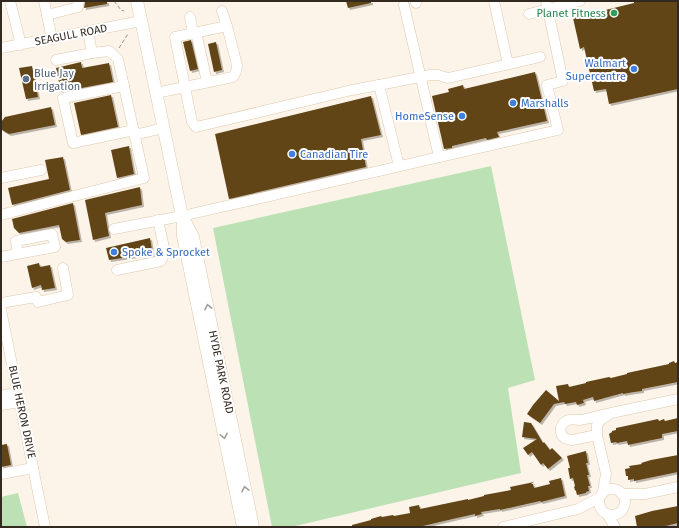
<svg xmlns="http://www.w3.org/2000/svg" width="679" height="528" viewBox="0 0 679 528" font-family="'Fira Sans',sans-serif">
	<defs>
		<filter id="shadow"><feDropShadow dx="2" dy="2" stdDeviation="0" flood-color="#0004"/></filter>
	</defs>
	<rect width="100%" height="100%" fill="#fdf4e9"/>
	<g fill="#bce1b4">
		<polygon points="491,166 535,380 508,388 521,473 291,527 272,527 213,228"/>
		<polygon points="18,493 27,527 1,527 1,497"/>
	</g>
	<g fill="#624415" filter="url(#shadow)">
		<polygon points="85,1 107,1 107,4 84,8"/>
		<polygon points="346,1 371,1 371,3 348,8"/>
		<polygon points="634,1 678,1 678,89 609,104 606,89 594,91 584,47 580,49 573,18 634,3"/>
		<polygon points="191,40 198,69 190,71 183,42"/>
		<polygon points="216,42 222,70 214,72 208,44"/>
		<polygon points="81,62 82,68 109,63 113,82 61,92 56,68"/>
		<polygon points="32,66 38,97 26,99 19,68"/>
		<polygon points="535,72 547,121 497,132 499,137 487,140 486,138 452,146 452,148 444,149 432,96 449,92 448,89 463,85 464,89"/>
		<polygon points="111,95 118,127 81,135 74,103"/>
		<polygon points="371,96 381,135 361,139 366,167 229,199 215,134"/>
		<polygon points="51,107 55,125 9,134 2,130 1,122 5,117"/>
		<polygon points="129,146 134,174 117,178 111,150"/>
		<polygon points="63,157 70,190 12,205 8,188 49,179 45,160"/>
		<polygon points="140,187 142,205 105,213 109,236 93,240 85,200"/>
		<polygon points="73,203 80,240 66,242 62,239 59,225 19,233 14,228 12,219"/>
		<polygon points="150,238 153,256 143,258 143,255 109,260 106,248"/>
		<polygon points="39,263 40,267 50,265 55,288 42,290 41,285 32,288 27,266"/>
		<polygon points="674,361 675,363 678,362 678,382 642,389 642,391 634,392 623,394 623,393 594,401 593,397 583,400 584,403 577,405 576,402 565,404 564,402 554,404 540,423 527,414 533,405 546,390 559,401 556,386 568,384 569,387 586,383 586,382 609,377 611,378 627,374 627,373 669,364 669,363"/>
		<polygon points="678,418 678,431 662,434 662,438 628,445 627,441 617,443 616,442 611,443 609,434 612,432 612,431 616,430 616,428 658,419 659,421 664,419 665,421"/>
		<polygon points="524,422 531,423 543,443 544,442 550,450 552,448 562,458 548,469 543,463 541,465 532,452 528,455 523,448 537,439 522,437"/>
		<polygon points="7,444 11,465 1,467 1,445"/>
		<polygon points="586,451 588,463 586,463 589,475 587,475 590,486 588,486 589,491 586,492 586,493 577,495 576,491 575,490 574,487 575,486 573,478 570,479 568,468 570,468 567,456"/>
		<polygon points="678,455 678,472 634,481 634,479 628,480 628,476 626,476 625,469 630,468 629,466 642,464 641,463 651,460"/>
		<polygon points="561,478 565,496 541,502 540,501 500,510 500,509 481,512 482,514 475,516 475,514 457,518 423,526 424,527 352,527 352,525 371,520 371,519 381,516 382,517 393,515 394,516 410,513 409,507 419,505 420,509 468,499 468,500 484,496 484,495 511,490 510,487 534,482 531,484 533,484 534,488 550,484 549,481"/>
		<polygon points="678,506 678,523 662,527 637,527 635,516 652,511"/>
	</g>
	<g fill="none" stroke-linecap="round" stroke-linejoin="round">
		<g stroke="#ddc8ad" stroke-width="11">
			<g id="minor">
				<polyline points="10,1 21,45"/>
				<polyline points="44,1 52,39"/>
				<polyline points="416,1 416,3"/>
				<polyline points="494,1 508,64"/>
				<polyline points="404,5 439,157"/>
				<path d="M 222,11 L 227,26 L 237,65 C 237,70 236,73 233,77 L 185,87 L 175,37 L 227,26"/>
				<polyline points="529,14 580,1"/>
				<polyline points="47,15 78,7 79,1"/>
				<polyline points="190,17 193,33"/>
				<polyline points="88,31 92,53"/>
				<polyline points="196,32 207,82"/>
				<polyline points="1,48 141,21"/>
				<polyline points="379,85 430,75 438,75 448,78 540,57"/>
				<polyline points="124,86 63,98 73,143 134,130"/>
				<polyline points="156,93 185,87 192,122 196,127 352,90 379,85 399,166"/>
				<polyline points="134,135 164,128"/>
				<polyline points="1,178 41,170"/>
				<polyline points="1,215 144,178 118,59 109,51 92,53 56,60"/>
				<polyline points="114,229 182,216 558,130 547,85 563,81 546,1"/>
				<polyline points="1,257 55,247 52,234 16,241 18,254"/>
				<polyline points="117,270 161,261 165,252 158,220"/>
				<polyline points="1,303 36,297 38,302 68,295 63,268"/>
				<polyline points="1,310 45,527"/>
				<polyline points="1,396 18,392"/>
				<polyline points="1,405 20,402"/>
				<path d="M 597,435 L 572,440 C 559,439 557,427 566,421 C 570,418 574,420 579,420 C 588,419 597,416 607,414"/>
				<polyline points="1,474 33,468"/>
				<circle cx="612" cy="502" r="13"/>
				<polyline points="603,491 606,474 597,435 597,425 601,420 611,413 678,399"/>
				<polyline points="622,494 645,494 678,487"/>
				<polyline points="607,514 615,527"/>
				<polyline points="503,527 578,509 599,498"/>
			</g>
		</g>
		<g stroke="#ddc8ad" stroke-width="13">
			<g id="major">
				<polyline points="137,1 182,216 193,237 253,527"/>
				<polyline points="183,220 183,236 243,527"/>
			</g>
		</g>
		<g stroke="#9c9489" stroke-width="1" stroke-dasharray="4 2" stroke-linecap="butt">
			<polyline points="114,1 121,10 124,11"/>
			<polyline points="119,48 128,34"/>
		</g>
		<use href="#minor" stroke="#fff" stroke-width="10"/>
		<use href="#major" stroke="#fff" stroke-width="12"/>
	</g>
	<defs><path id="oneway-chevron" d="M-2-3.5L2.5 0L-2 3.5" fill="none" stroke-width="1.6" stroke-linecap="round" stroke-linejoin="round"/></defs>
	<g stroke="#a39f9b">
		<use href="#oneway-chevron" transform="translate(208 307) rotate(-102)"/>
		<use href="#oneway-chevron" transform="translate(224 436) rotate(78)"/>
		<use href="#oneway-chevron" transform="translate(245 489) rotate(-102)"/>
	</g>
	<circle fill="#2e9e5b" stroke="#fff" stroke-width="1.5" cx="614" cy="13" r="4"/>
	<g fill="#3f7fe0" stroke="#fff" stroke-width="1.5">
		<circle cx="634" cy="69" r="4"/>
		<circle cx="513" cy="103" r="4"/>
		<circle cx="462" cy="116" r="4"/>
		<circle cx="292" cy="154" r="4"/>
		<circle cx="114" cy="252" r="4"/>
	</g>
	<circle fill="#5c6f8a" stroke="#fff" stroke-width="1.5" cx="26" cy="79" r="4"/>
	<g text-anchor="middle" dominant-baseline="central" stroke-width="4" stroke-linejoin="round" paint-order="stroke">
		<g font-size="11" fill="#27864d" stroke="#fff" text-anchor="end">
			<text x="606" y="13">Planet Fitness</text>
		</g>
		<g font-size="11" fill="#322a20" stroke="#fff">
			<text transform="translate(71 35) rotate(-11)">SEAGULL ROAD</text>
			<text transform="translate(221 372) rotate(78)">HYDE PARK ROAD</text>
			<text transform="translate(22 412) rotate(78)">BLUE HERON DRIVE</text>
		</g>
		<g font-size="11" fill="#366cbe" stroke="#fff" text-anchor="start">
			<text x="626" y="63" text-anchor="end">Walmart<tspan x="626" dy="13">Supercentre</tspan></text>
			<text x="521" y="103">Marshalls</text>
			<text x="454" y="116" text-anchor="end">HomeSense</text>
			<text x="300" y="154">Canadian Tire</text>
			<text x="122" y="252">Spoke &amp; Sprocket</text>
		</g>
		<g font-size="11" fill="#4e5e75" stroke="#fff" text-anchor="start">
			<text x="34" y="73">Blue Jay<tspan x="34" dy="13">Irrigation</tspan></text>
		</g>
	</g>
	<rect width="679" height="528" fill="none" stroke="#322a20" stroke-width="4"/>
</svg>
